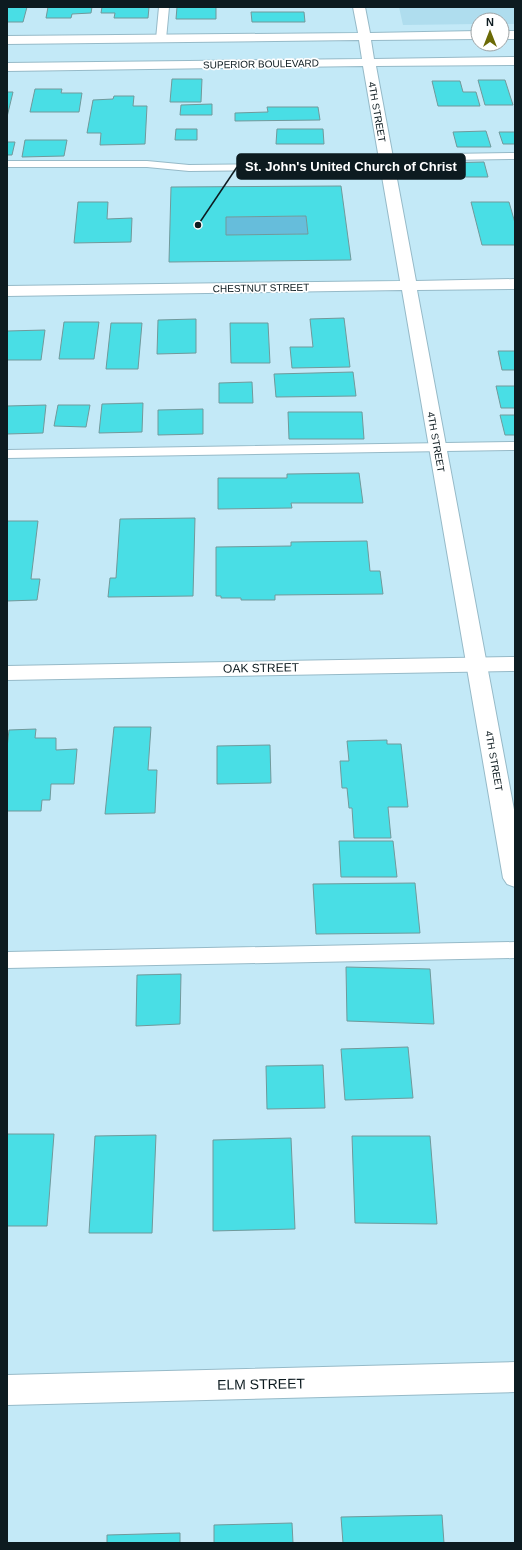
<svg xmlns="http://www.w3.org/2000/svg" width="522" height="1550" viewBox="0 0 522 1550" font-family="Helvetica,sans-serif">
	<rect width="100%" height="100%" fill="#c3e9f7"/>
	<polygon fill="#afddee" points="399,7 515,7 515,24 502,24 502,20 478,20 478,24 403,25"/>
	<polygon fill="#66bddb" points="306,216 308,234 226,235 226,217"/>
	<g fill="#49dee5" stroke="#71999b" fill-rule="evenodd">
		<polygon points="7,7 27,7 23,22 7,22"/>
		<polygon points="48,7 92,7 91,13 72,14 71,18 46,18"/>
		<polygon points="102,7 149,7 148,18 114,18 115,13 101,13"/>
		<polygon points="177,7 216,7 216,19 176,19"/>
		<polygon points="251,12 304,12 305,22 252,22"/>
		<polygon points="172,79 202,79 201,102 170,102"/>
		<polygon points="478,80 505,80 513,105 485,105"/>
		<polygon points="432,81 460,81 463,92 476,92 480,106 438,106"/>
		<polygon points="35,89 62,89 61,93 82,93 79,112 30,112"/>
		<polygon points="7,92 13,92 7,117"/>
		<polygon points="114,96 134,96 133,106 147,106 145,144 100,145 101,133 87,133 93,100 113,99"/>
		<polygon points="212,104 212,115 180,115 181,105"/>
		<polygon points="267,107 318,107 320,120 235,121 235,113 268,112"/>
		<polygon points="176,129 197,129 197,140 175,140"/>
		<polygon points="277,129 323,129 324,144 276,144"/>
		<polygon points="486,131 491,147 457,147 453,132"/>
		<polygon points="499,132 515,132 515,144 503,144"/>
		<polygon points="25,140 67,140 64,156 22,157"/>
		<polygon points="7,142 15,142 12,155 7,155"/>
		<polygon points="484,162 488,177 443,177 440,163"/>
		<path d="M 341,186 L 351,260 L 169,262 L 171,187 ZM 306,216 L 308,234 L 226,235 L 226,217 Z"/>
		<polygon points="78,202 108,202 107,219 132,218 131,242 74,243"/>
		<polygon points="471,202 509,202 515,223 515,245 482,245"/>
		<polygon points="344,318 350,367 292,368 290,347 313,347 310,319"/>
		<polygon points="196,319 196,353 157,354 158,320"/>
		<polygon points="64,322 99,322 94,359 59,359"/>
		<polygon points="111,323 142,323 138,369 106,369"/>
		<polygon points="230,323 268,323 270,363 231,363"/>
		<polygon points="45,330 41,360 7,360 7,331"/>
		<polygon points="498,351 515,351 515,370 502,370"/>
		<polygon points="353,372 356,396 276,397 274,374"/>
		<polygon points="252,382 253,403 219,403 219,383"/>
		<polygon points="496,386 515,386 515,408 501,408"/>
		<polygon points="143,403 142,432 99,433 102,404"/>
		<polygon points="46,405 43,433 7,434 7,406"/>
		<polygon points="58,405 90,405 86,427 54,426"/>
		<polygon points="203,409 203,434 158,435 158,410"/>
		<polygon points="288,412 362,412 364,439 289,439"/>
		<polygon points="500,415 515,415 515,435 505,435"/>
		<polygon points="359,473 363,503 291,503 292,508 218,509 218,478 287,478 287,474"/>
		<polygon points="195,518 193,596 108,597 110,578 116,578 120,519"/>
		<polygon points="7,521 38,521 31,579 40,579 37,600 7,601"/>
		<polygon points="367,541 370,571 380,571 383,594 275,595 275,600 241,600 241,598 221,598 221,596 216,596 216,547 291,546 291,542"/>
		<polygon points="114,727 151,727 148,770 157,770 155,813 105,814"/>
		<polygon points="36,729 35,738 56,738 56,750 77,749 74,784 51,784 50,800 42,800 41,811 7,811 7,748 9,730"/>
		<polygon points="387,740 387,744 401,744 408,807 388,807 391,838 354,838 352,808 349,808 347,788 342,788 340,761 349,761 347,741"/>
		<polygon points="270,745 271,783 217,784 217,746"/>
		<polygon points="339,841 393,841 397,877 341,877"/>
		<polygon points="415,883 420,933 316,934 313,884"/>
		<polygon points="346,967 430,969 434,1024 347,1021"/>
		<polygon points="181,974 180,1024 136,1026 137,975"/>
		<polygon points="408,1047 413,1098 345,1100 341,1049"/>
		<polygon points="323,1065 325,1108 267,1109 266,1066"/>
		<polygon points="7,1134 54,1134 47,1226 7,1226"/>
		<polygon points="156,1135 152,1233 89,1233 95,1136"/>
		<polygon points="352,1136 430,1136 437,1224 355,1223"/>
		<polygon points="291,1138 295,1229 213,1231 213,1140"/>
		<polygon points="442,1515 444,1543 343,1543 341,1517"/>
		<polygon points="292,1523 293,1543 214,1543 214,1525"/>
		<polygon points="180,1533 180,1543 107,1543 107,1535"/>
	</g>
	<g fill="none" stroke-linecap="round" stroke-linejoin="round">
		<g stroke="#96bac8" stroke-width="2">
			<g id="service">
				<polygon points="159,7 169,7 166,39 161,42 156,39"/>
				<polygon points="515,153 515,159 385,161 379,158 385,155"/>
				<polygon points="7,161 147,161 189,165 387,163 393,166 387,169 189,171 147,167 7,167"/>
				<polygon points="515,442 515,450 7,458 7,450"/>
				<polygon points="515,942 515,958 7,968 7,952"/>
			</g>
		</g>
		<g stroke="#96bac8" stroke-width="2">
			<g id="minor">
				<polygon points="353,7 365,7 370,33 478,31 478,39 371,40 374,59 515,57 515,65 376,66 416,281 515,279 515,289 417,290 515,815 515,887 507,884 503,878 402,290 7,296 7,286 400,281 363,66 7,71 7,63 362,59 359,40 7,44 7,36 358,33"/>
				<rect x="502" y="31" width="13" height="8"/>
				<polygon points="515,1362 515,1392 7,1405 7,1375"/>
			</g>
		</g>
		<g stroke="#96bac8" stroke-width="2">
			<polygon id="tertiary" points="515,657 515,671 7,680 7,666"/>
		</g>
		<use href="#service" fill="#fff" fill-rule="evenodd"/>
		<use href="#minor" fill="#fff" fill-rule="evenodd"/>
		<use href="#tertiary" fill="#fff" fill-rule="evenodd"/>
	</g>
	<g text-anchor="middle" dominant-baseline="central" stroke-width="3.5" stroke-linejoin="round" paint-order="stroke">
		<g font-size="10" fill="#0d1b20" stroke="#fff">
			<text transform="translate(261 64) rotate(-1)">SUPERIOR BOULEVARD</text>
			<text transform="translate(377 112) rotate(80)">4TH STREET</text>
			<text transform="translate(261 288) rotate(-1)">CHESTNUT STREET</text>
			<text transform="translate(436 442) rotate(80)">4TH STREET</text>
			<text transform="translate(494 761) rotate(80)">4TH STREET</text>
		</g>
		<g font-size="12" fill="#0d1b20" stroke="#fff">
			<text transform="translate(261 668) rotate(-1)">OAK STREET</text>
		</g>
		<g font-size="14" fill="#0d1b20" stroke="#fff">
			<text transform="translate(261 1384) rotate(-1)">ELM STREET</text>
		</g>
	</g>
	<path fill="none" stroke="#0d1b20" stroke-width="1.5" d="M198 225L237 167"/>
	<circle fill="#0d1b20" stroke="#fff" stroke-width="1.5" cx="198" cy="225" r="4"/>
	<rect fill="#0d1b20" stroke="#0d1b20" stroke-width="1.5" x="237" y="154" width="228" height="25" rx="4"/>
	<g font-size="13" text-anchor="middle" font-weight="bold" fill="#fff">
		<text x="351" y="171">St. John's United Church of Christ</text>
	</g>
	<rect width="522" height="1550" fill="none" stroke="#0d1b20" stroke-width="16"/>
	<g transform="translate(490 32)"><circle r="19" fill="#ffffff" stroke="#9ea4a6"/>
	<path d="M0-3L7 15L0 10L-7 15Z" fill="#6b6a06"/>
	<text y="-6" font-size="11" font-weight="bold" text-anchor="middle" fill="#0d1b20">N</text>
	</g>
</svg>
